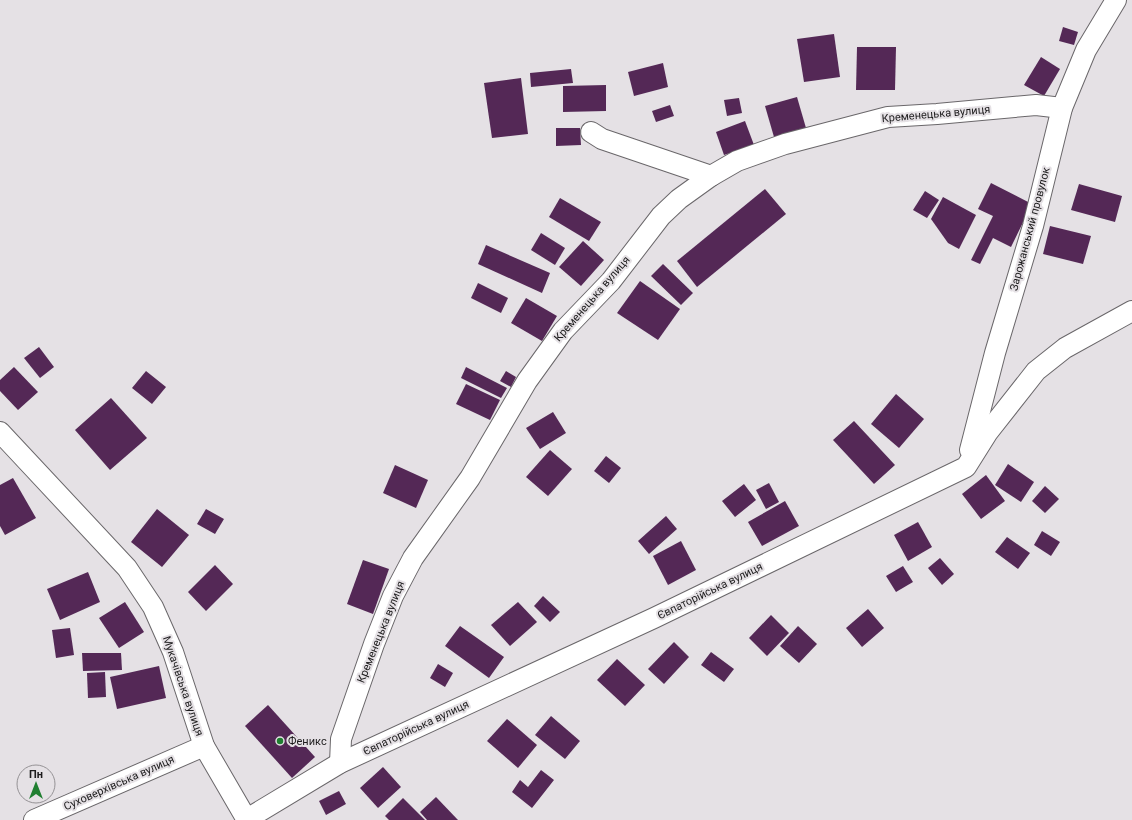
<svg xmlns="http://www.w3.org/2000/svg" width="1132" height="820" viewBox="0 0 1132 820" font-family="Roboto,sans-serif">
	<rect width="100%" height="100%" fill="#e5e1e5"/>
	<g fill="#542856">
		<polygon points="1063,27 1078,32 1074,45 1059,41"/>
		<polygon points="834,34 840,77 804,82 797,39"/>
		<polygon points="857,47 896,47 895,90 856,90"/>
		<polygon points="1041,57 1060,69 1044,96 1024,85"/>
		<polygon points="663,63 668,87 634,96 628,72"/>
		<polygon points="571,69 573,83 531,87 530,73"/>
		<polygon points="521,78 528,134 492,138 484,83"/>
		<polygon points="606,85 606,111 563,112 563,86"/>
		<polygon points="797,97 806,128 774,137 765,106"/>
		<polygon points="739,98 742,113 727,116 724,100"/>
		<polygon points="670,105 674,116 656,122 652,111"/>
		<polygon points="745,121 754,145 724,155 716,132"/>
		<polygon points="556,128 580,128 581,145 556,146"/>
		<polygon points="991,183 1032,204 1011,247 993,238 980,264 971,260 993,216 978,209"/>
		<polygon points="1079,184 1122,196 1115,222 1071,210"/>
		<polygon points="765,189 786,214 697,287 677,261"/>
		<polygon points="925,191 939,200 927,218 913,210"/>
		<polygon points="943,197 976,215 959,249 948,243 931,219"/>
		<polygon points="560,198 601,222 589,241 549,217"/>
		<polygon points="1050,226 1091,236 1083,264 1043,254"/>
		<polygon points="541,233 565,248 555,265 531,250"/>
		<polygon points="583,241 604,260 581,286 559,267"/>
		<polygon points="486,245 550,273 542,293 478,264"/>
		<polygon points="663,264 693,293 681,305 651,276"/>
		<polygon points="640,281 680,309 658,340 617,313"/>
		<polygon points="478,283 508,298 501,313 471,298"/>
		<polygon points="526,298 557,316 542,341 511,323"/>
		<polygon points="39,347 54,367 40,378 24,358"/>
		<polygon points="14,367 38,392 18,410 0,391 0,380"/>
		<polygon points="466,367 507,388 501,398 461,378"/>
		<polygon points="146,371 166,387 152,404 132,388"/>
		<polygon points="506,371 516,377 511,387 500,381"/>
		<polygon points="466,384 500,400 490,420 456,404"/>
		<polygon points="896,394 924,419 899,448 871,424"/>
		<polygon points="111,398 147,438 110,470 75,430"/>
		<polygon points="553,412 566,433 540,449 526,428"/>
		<polygon points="854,421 895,465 874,484 833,440"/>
		<polygon points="550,450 572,469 548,496 526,477"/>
		<polygon points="606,456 621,468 609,483 594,471"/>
		<polygon points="1008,464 1034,482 1021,502 995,485"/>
		<polygon points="395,465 428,480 416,508 383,493"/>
		<polygon points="986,475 1005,501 981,519 962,494"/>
		<polygon points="13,478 36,518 5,535 0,526 0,485"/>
		<polygon points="769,483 779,502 766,509 756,490"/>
		<polygon points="744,484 756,500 735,517 722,501"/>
		<polygon points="1045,486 1059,499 1045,513 1032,501"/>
		<polygon points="785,501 799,526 762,546 748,522"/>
		<polygon points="157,509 189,535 162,567 131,542"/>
		<polygon points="206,509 224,519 215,534 197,524"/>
		<polygon points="666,516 677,529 649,554 638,541"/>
		<polygon points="918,522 932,547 908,561 894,535"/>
		<polygon points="1042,531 1060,542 1051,556 1034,545"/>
		<polygon points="1007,537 1030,553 1018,569 995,552"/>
		<polygon points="681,541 696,570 668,585 653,556"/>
		<polygon points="940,558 954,574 942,585 928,568"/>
		<polygon points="363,560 389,569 373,614 347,604"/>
		<polygon points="215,565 233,584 206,611 188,592"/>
		<polygon points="903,566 913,582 896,592 886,576"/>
		<polygon points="88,572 100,602 60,620 47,589"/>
		<polygon points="543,596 560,612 550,622 534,606"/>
		<polygon points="125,602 144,632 119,648 99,618"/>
		<polygon points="518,602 537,622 510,646 491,625"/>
		<polygon points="868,609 884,628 862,647 846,628"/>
		<polygon points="771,615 789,633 767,656 749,638"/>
		<polygon points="460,626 504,657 489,678 445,646"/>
		<polygon points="798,626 817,644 799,663 780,646"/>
		<polygon points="70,628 74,655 56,658 52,630"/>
		<polygon points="674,642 689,657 664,684 648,669"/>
		<polygon points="711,652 734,669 724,682 701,665"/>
		<polygon points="82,653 121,653 122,670 83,671"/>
		<polygon points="617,659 645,685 625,706 597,680"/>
		<polygon points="438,664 453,673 445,687 430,678"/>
		<polygon points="159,666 166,698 117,709 110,677"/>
		<polygon points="105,672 106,697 88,698 87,673"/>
		<polygon points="268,705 315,757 292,778 245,726"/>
		<polygon points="551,716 580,741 565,759 535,735"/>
		<polygon points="507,719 537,745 518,768 487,741"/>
		<polygon points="383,767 401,787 378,808 360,788"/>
		<polygon points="541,770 554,780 532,808 512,792 520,780 528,787"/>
		<polygon points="339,791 346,804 326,815 319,801"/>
		<polygon points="436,797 458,820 427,820 420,812"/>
		<polygon points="403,798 425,820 389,820 385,816"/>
	</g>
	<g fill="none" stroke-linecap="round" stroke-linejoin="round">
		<g stroke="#6a676a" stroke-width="22">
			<g id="minor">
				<polyline points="591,132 602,139 711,176"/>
				<polyline points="0,432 127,568 153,607 173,652 204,746 247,820"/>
				<polyline points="970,450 995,353 1033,226 1062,108 1086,50 1116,0"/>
				<polyline points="340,763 341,739 374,644 393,596 413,558 470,478 527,381 563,331 611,281 661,216 679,199 711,176 737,161 785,144 888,117 937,114 1036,105 1062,108"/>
				<polyline points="247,819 340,763 654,618 966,467 988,432 1036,371 1065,348 1132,311"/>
				<polyline points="34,820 204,746"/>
			</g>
		</g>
		<use href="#minor" stroke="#fff" stroke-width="20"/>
	</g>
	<circle fill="#207f31" stroke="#e5e1e5" stroke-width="1.5" cx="280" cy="741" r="4"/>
	<g text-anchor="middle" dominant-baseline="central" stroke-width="4" stroke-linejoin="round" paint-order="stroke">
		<g font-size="11" fill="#1d1c1d" stroke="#e5e1e5">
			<text transform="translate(936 114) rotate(-5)">Кременецька вулиця</text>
			<text transform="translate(1030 229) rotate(-75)">Зарожанський провулок</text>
			<text transform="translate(592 299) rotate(-49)">Кременецька вулиця</text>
			<text transform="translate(710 591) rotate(-26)">Євпаторійська вулиця</text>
			<text transform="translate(381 632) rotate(-68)">Кременецька вулиця</text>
			<text transform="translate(183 686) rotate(71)">Мукачівська вулиця</text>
			<text transform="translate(416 728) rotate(-25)">Євпаторійська вулиця</text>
			<text transform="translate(119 783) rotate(-24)">Суховерхівська вулиця</text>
		</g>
		<g font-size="11" fill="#1d1c1d" stroke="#e5e1e5" text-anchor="start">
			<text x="288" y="741">Феникс</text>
		</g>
	</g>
	<g transform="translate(36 784)"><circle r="19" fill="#e5e1e5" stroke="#959295"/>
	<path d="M0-3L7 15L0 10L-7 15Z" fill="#207f31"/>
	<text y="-6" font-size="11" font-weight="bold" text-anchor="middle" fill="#1d1c1d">Пн</text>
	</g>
</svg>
